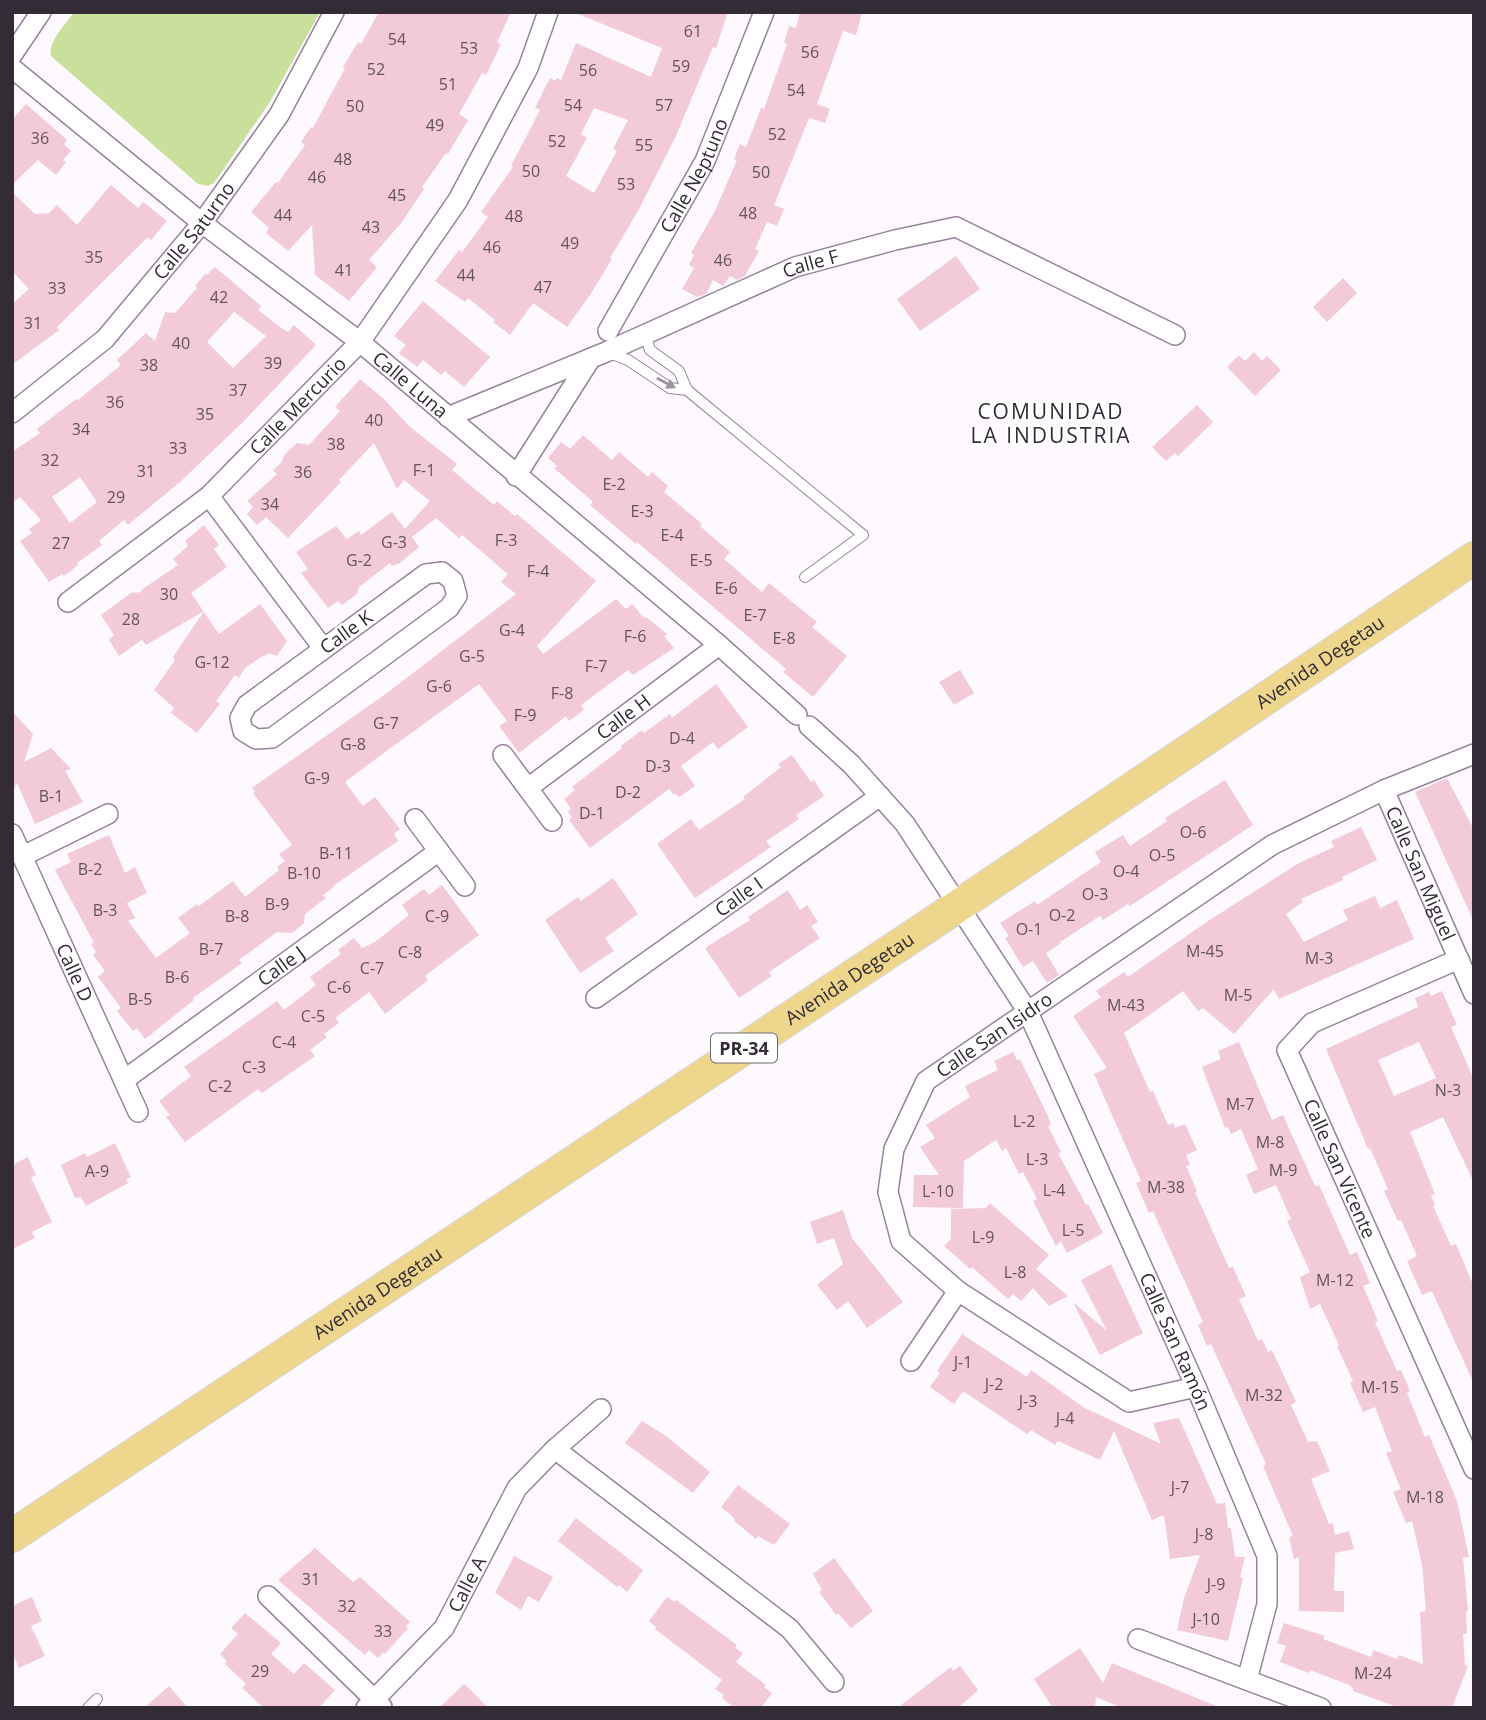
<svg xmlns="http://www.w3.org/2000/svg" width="1486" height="1720" viewBox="0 0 1486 1720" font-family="'Open Sans',sans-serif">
	<rect width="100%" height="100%" fill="#fdf9fe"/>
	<path fill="#c9e09d" d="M 74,12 L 320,12 L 270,102 L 214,183 L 208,186 L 198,184 L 51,56 C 48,41 66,24 74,12 Z"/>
	<g fill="#f3cad8" fill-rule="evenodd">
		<polygon points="379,12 511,12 497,42 501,44 486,75 482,73 459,114 468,120 448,154 446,153 422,187 424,189 402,222 369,260 377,267 349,301 315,275 312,225 288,251 266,233 269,228 251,212 276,182 278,183 305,145 301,142 311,127 313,128 345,68 343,67 358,42 361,44"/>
		<path d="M 573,12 L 728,12 L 716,48 L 713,47 L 676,136 L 638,211 L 610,258 L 612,259 L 590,295 L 567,327 L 533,303 L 510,335 L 493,322 L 495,320 L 468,298 L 465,302 L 435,281 L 459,250 L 462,252 L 488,217 L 481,212 L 513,167 L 511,166 L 540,110 L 535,108 L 550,78 L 555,81 L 557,78 L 561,80 L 576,43 L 651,77 L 662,48 ZM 594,108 L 628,120 L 613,149 L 617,151 L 594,193 L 566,176 L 587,138 L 581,134 Z"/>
		<polygon points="800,12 862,12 856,35 843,31 817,104 830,109 825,123 809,118 774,205 784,209 777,226 767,222 755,249 759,251 745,276 737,280 730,276 723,286 713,280 706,294 697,297 682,289 694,268 689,265 694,255 691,253 715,211 737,160 734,159 740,144 746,147 761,108 764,109 787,44 784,43 789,26 796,28"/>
		<polygon points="26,104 67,140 64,144 71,151 63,160 66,162 56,175 38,160 12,185 12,120"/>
		<polygon points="111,185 138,208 143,202 167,221 151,240 148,237 57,327 59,330 12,365 12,304 29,289 12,271 12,192 35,214 49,213 57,205 77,225"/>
		<polygon points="956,256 980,289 920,331 897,299"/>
		<path d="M 215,267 L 261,306 L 258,310 L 280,327 L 288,332 L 294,325 L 316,345 L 243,422 L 180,482 L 128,525 L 124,520 L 99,541 L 102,545 L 77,563 L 78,565 L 64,576 L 62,574 L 49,582 L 20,541 L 32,533 L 29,529 L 41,520 L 20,497 L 12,503 L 12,452 L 40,433 L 37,429 L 76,399 L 78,400 L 121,365 L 117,360 L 146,333 L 155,341 L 165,312 L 175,313 L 197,288 L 195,286 L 205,274 L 207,275 ZM 234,312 L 266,336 L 233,368 L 207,342 ZM 80,477 L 97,502 L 70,523 L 52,497 Z"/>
		<polygon points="1343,278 1357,293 1327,322 1313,307"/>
		<polygon points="423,301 490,357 464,387 445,371 441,375 423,360 417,367 399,353 406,345 394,336"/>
		<polygon points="1254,352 1262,361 1267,356 1281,370 1255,396 1227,367 1239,355 1245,361"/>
		<polygon points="360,379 384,399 409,426 457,464 452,470 494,505 497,501 515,516 517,514 596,581 537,646 543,654 616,599 626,609 632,604 644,618 646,617 667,634 664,636 674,648 633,675 628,670 581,705 584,710 569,721 566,716 519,753 499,726 507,721 479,684 385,752 345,782 363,806 375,797 400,829 394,834 398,841 333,886 334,887 323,895 326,898 305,914 304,923 292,933 277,932 239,960 242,963 193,998 194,1000 145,1039 137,1028 133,1031 117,1011 121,1008 98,977 105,971 93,955 96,952 91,944 94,943 55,870 71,862 67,854 109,835 125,873 135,867 147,893 127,903 135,918 128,921 156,958 190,933 178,918 197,904 199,906 233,881 245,897 279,870 277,867 285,861 279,854 292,845 253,793 255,791 252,788 387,693 516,594 501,582 508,574 462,535 459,538 436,518 412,537 419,547 400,563 392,566 390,563 359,587 357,594 342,605 338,601 328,608 301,573 308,569 296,552 336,526 347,539 359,531 361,535 392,512 405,529 430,501 404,480 397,489 374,443 339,480 341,482 288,538 266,517 257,525 247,514 253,507 247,501 277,474 273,470 281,463 285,454 297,443 309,445 340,411 335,407"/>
		<polygon points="1197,405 1213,422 1178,456 1175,453 1166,461 1152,447"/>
		<polygon points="583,435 612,460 619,452 648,477 652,472 668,486 664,492 702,524 700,526 730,552 724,559 762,592 769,583 817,622 812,627 847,656 813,697 783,672 786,669 637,542 636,544 590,505 593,502 554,468 557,466 548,458 561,442 570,449"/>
		<polygon points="204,525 219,545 214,549 227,567 191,593 219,634 260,604 287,641 277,656 269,653 265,656 264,655 245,668 239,678 235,675 216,701 220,704 197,733 171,713 174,708 154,690 175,660 173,657 204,611 146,645 142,640 119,656 109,640 114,635 101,615 131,593 142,592 141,590 178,565 173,559 188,546 185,541"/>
		<polygon points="960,670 974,693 954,705 939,682"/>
		<polygon points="716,684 748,727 718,749 713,742 681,766 695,786 679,797 676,794 674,795 669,789 590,848 569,820 572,818 568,811 571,809 564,799 575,790 572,787 622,748 621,746 642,730 644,733 670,714 672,718"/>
		<polygon points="12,711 33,734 24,762 51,748 71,769 65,771 83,802 35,824 17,783 15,788 12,788"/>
		<polygon points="792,755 811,782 814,780 824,796 796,815 799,819 766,841 771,847 695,898 657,844 691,819 699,830 745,799 743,797 781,767 778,764"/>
		<polygon points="1447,778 1474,830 1474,922 1415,792"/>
		<polygon points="1225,780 1253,825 1130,906 1128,904 1103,920 1100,916 1060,942 1061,943 1046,953 1059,975 1047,983 1033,961 1023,967 1005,938 1009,936 1000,923 1035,901 1037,905 1101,862 1095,852 1123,835 1130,846 1167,821 1165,818"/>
		<polygon points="1361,827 1377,860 1342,877 1343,880 1301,899 1303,902 1286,914 1304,942 1348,920 1343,910 1375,896 1380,908 1397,900 1414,939 1279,999 1274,989 1234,1034 1203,1008 1198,1011 1183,991 1124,1033 1150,1092 1153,1091 1168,1125 1173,1123 1175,1128 1185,1124 1197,1150 1186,1155 1190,1165 1186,1166 1197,1191 1195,1192 1229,1268 1233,1267 1246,1296 1239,1299 1258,1341 1262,1339 1268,1352 1272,1350 1296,1402 1291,1405 1308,1442 1317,1441 1330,1471 1311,1479 1329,1524 1333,1523 1335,1535 1349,1531 1354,1549 1335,1553 1334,1591 1344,1591 1344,1612 1299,1611 1299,1557 1294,1559 1289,1537 1293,1536 1263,1466 1266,1464 1211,1344 1207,1346 1198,1325 1203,1322 1153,1211 1149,1213 1136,1183 1141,1181 1094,1074 1107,1068 1073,1016 1101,997 1096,991 1124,972 1128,977 1205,923 1299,863 1334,847 1331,841"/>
		<polygon points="613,878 638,914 605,938 614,951 580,973 545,920 578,897 581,901"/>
		<polygon points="442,885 479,935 425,976 428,980 385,1014 369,992 335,1018 339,1023 324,1034 327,1037 310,1050 315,1056 262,1093 258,1089 185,1142 166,1117 170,1115 159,1101 191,1076 184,1067 277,1001 284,1010 316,985 310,977 341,954 338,950 354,938 362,948 375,942 409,915 402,905 422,890 425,890 429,895"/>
		<polygon points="788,890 800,910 807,905 818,922 811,926 820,938 769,972 772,976 739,998 705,948 750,920 748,917"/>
		<path d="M 1442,991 L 1457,1025 L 1451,1027 L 1474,1080 L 1474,1183 L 1443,1117 L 1410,1132 L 1435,1194 L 1431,1196 L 1435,1205 L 1433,1206 L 1451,1246 L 1456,1244 L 1474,1287 L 1474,1384 L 1432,1291 L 1422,1295 L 1407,1261 L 1417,1256 L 1401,1220 L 1398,1221 L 1384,1191 L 1388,1189 L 1370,1148 L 1368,1149 L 1326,1049 L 1418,1007 L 1415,998 L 1429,992 L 1431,996 ZM 1419,1042 L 1436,1078 L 1394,1096 L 1378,1060 Z"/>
		<polygon points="1239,1042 1272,1120 1283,1115 1315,1186 1319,1185 1350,1255 1357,1252 1370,1283 1363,1286 1378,1321 1375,1322 1397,1371 1401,1370 1410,1391 1407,1393 1425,1437 1429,1435 1457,1501 1469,1557 1463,1558 1468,1611 1466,1611 1467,1634 1463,1634 1465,1665 1468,1666 1452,1708 1400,1708 1353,1691 1353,1688 1349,1685 1310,1670 1309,1673 1280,1662 1286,1646 1277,1643 1284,1623 1325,1636 1323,1639 1371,1657 1373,1650 1397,1659 1399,1655 1423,1664 1420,1612 1426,1611 1422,1564 1412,1521 1406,1523 1393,1492 1401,1489 1386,1453 1392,1451 1375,1407 1363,1412 1350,1383 1353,1381 1337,1346 1339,1345 1320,1304 1310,1309 1300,1277 1310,1272 1287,1221 1291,1219 1276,1185 1254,1194 1246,1175 1258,1169 1241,1129 1231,1134 1228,1127 1225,1128 1202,1067 1221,1059 1218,1051"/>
		<polygon points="1013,1052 1017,1060 1020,1059 1048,1116 1051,1125 1048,1126 1061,1152 1058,1153 1086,1205 1088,1204 1103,1233 1067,1253 1061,1241 1056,1246 1033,1201 1037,1199 1023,1172 1019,1174 1006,1148 1002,1151 996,1140 964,1161 963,1208 913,1207 914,1175 939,1175 920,1147 935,1138 926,1125 970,1097 965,1086 998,1070 994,1061"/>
		<polygon points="115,1143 131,1177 126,1179 128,1183 86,1206 81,1197 75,1198 61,1165 85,1153 87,1157"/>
		<polygon points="28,1157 36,1175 31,1178 52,1222 32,1232 35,1238 12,1249 12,1165"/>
		<polygon points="990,1203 1049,1255 1036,1269 1068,1296 1049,1306 1033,1288 1021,1301 1013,1294 1008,1299 972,1267 970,1269 944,1246 951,1239 951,1209 986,1208"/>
		<polygon points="843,1210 852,1238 903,1302 867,1328 848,1301 837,1310 817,1285 843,1264 834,1238 817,1244 810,1222"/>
		<polygon points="1111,1264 1143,1333 1100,1355 1073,1302 1107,1331 1081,1280"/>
		<polygon points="962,1334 1027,1377 1031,1370 1083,1407 1161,1444 1153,1423 1179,1418 1217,1504 1225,1503 1228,1528 1231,1528 1235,1557 1245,1557 1240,1577 1243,1578 1228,1641 1177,1630 1184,1598 1200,1555 1170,1559 1164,1515 1152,1520 1114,1431 1100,1460 1058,1441 1055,1445 1031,1430 1027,1434 963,1391 954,1404 930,1387 940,1373 937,1371"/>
		<polygon points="642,1421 666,1436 710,1472 693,1493 625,1443"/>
		<polygon points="738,1485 790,1524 774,1545 758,1536 756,1539 734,1521 735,1519 732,1516 721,1507"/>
		<polygon points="576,1518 643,1570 627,1592 619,1585 617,1587 558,1541"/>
		<polygon points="315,1548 353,1582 360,1577 410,1622 406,1626 408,1628 385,1654 383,1652 378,1658 369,1650 365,1655 278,1580"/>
		<polygon points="514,1556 553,1577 539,1602 528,1596 521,1610 495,1593"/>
		<polygon points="834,1558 873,1611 851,1628 838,1613 836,1615 819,1592 822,1590 813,1574"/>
		<polygon points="32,1597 42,1621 31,1626 45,1656 19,1668 12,1653 12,1606"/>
		<polygon points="667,1597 675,1602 676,1600 737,1645 735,1648 743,1653 736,1662 766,1685 764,1687 772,1693 761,1708 735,1708 722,1698 724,1695 715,1689 722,1680 655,1629 656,1627 649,1621"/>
		<polygon points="245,1613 281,1643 271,1654 294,1674 304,1663 335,1690 319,1708 264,1708 242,1688 246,1684 225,1664 227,1661 220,1654 238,1634 231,1628"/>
		<polygon points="1080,1648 1103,1683 1112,1663 1221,1708 1122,1708 1096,1697 1095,1708 1053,1708 1034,1679"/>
		<polygon points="960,1666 978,1690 958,1708 897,1708 951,1667 953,1671"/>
		<polygon points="464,1684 470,1689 488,1708 439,1708"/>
		<polygon points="169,1686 188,1708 144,1708"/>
	</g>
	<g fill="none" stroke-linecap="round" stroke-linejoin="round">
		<g stroke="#96839b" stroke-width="12">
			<g id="lane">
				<polyline points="607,352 628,360 670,388 687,390 679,371 650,350 645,334"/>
				<polyline points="687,390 863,535 805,577"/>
				<polyline points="88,1708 97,1699"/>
			</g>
		</g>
		<g stroke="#96839b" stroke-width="22">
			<g id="street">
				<polyline points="12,55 41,12"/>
				<path id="s1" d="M 12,68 L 202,223 L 360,342 L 719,645 L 797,715"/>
				<path id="s2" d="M 608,331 L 705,161 L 764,12"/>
				<path id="s3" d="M 12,413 L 105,339 L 202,223 L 279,115 L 334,12"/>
				<path id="s4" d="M 448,417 L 606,352 L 795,267 L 895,240 L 956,227 L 1175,335"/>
				<polyline points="516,476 591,358"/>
				<polyline points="209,496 323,648"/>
				<polygon points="442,572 453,581 457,596 449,608 272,738 256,739 243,731 240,718 247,705 426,574"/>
				<path id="s5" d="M 68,602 L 209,496 L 360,342 L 458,200 L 528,68 L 548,12"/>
				<path id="s6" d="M 809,726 L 851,764 L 905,824 L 1028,1012 L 1196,1387 L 1267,1556 L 1267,1604 L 1247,1680"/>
				<polyline points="503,755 552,821"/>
				<path id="s7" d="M 528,788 L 719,645"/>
				<path id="s8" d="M 1384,790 L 1474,994"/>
				<polyline points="415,819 465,886"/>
				<path id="s9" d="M 12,834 L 138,1112"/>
				<polyline points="23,856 108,814"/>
				<path id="s10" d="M 1459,959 L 1312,1023 L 1287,1050 L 1474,1469"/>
				<path id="s11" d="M 596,998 L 880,796"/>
				<path id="s12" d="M 124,1080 L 439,851"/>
				<polyline points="911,1361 958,1291"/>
				<path id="s13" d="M 1196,1387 L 1129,1402 L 958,1291 L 901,1241 L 888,1192 L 894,1149 L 926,1081 L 1272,845 L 1384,790 L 1474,754"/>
				<polyline points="555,1449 790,1629 834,1682"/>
				<polyline points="268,1596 382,1707"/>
				<polyline points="1138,1639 1321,1708"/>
				<path id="s14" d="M 366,1708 L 444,1628 L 517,1488 L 555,1449 L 601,1409"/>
			</g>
		</g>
		<g stroke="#d6d5d7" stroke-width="34">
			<g id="primary">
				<path id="s15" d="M 12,1536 L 958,906 L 1474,558"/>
			</g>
		</g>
		<use href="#lane" stroke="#fff" stroke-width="10"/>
		<use href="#street" stroke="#fff" stroke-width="19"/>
		<use href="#primary" stroke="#eed68d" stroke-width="32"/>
	</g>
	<defs><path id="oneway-solid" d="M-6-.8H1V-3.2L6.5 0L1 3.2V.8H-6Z" transform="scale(1.75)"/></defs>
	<use fill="#99959a" href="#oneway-solid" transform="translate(666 383) rotate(28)"/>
	<g text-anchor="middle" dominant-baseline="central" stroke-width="5" stroke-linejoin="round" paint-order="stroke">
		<g font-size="16" fill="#63535e">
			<text x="693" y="31">61</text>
			<text x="397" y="39">54</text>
			<text x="469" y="48">53</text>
			<text x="810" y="52">56</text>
			<text x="681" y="66">59</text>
			<text x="376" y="69">52</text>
			<text x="588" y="70">56</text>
			<text x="448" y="84">51</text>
			<text x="796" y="90">54</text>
			<text x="573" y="105">54</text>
			<text x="664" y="105">57</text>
			<text x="355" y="106">50</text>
			<text x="435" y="125">49</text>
			<text x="777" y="134">52</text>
			<text x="40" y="138">36</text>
			<text x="557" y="141">52</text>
			<text x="644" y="145">55</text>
			<text x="343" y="159">48</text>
			<text x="531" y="171">50</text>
			<text x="761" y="172">50</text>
			<text x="317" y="177">46</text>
			<text x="626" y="184">53</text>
			<text x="397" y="195">45</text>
			<text x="748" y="213">48</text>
			<text x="283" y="215">44</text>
			<text x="514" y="216">48</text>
			<text x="371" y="227">43</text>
			<text x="570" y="243">49</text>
			<text x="492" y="247">46</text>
			<text x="94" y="257">35</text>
			<text x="723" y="260">46</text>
			<text x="344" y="270">41</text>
			<text x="466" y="275">44</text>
			<text x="543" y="287">47</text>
			<text x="57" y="288">33</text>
			<text x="219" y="297">42</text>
			<text x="33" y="323">31</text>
			<text x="181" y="343">40</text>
			<text x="273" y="363">39</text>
			<text x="149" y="365">38</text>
			<text x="238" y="390">37</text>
			<text x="115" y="402">36</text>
			<text x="205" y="414">35</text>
			<text x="374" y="420">40</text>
			<text x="81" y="429">34</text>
			<text x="336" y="444">38</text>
			<text x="178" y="448">33</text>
			<text x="50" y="460">32</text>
			<text x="424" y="470">F-1</text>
			<text x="146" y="471">31</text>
			<text x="303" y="472">36</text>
			<text x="614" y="484">E-2</text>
			<text x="116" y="497">29</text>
			<text x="270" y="504">34</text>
			<text x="642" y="511">E-3</text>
			<text x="672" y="535">E-4</text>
			<text x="506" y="540">F-3</text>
			<text x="394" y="542">G-3</text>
			<text x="61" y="543">27</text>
			<text x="359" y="560">G-2</text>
			<text x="701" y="560">E-5</text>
			<text x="538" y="571">F-4</text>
			<text x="726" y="588">E-6</text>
			<text x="169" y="594">30</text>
			<text x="755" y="615">E-7</text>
			<text x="131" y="619">28</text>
			<text x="512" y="630">G-4</text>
			<text x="635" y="636">F-6</text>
			<text x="784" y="638">E-8</text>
			<text x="472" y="656">G-5</text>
			<text x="212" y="662">G-12</text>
			<text x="596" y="666">F-7</text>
			<text x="439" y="686">G-6</text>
			<text x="562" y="693">F-8</text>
			<text x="525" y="715">F-9</text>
			<text x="386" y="723">G-7</text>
			<text x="682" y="738">D-4</text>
			<text x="353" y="744">G-8</text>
			<text x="658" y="766">D-3</text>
			<text x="317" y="778">G-9</text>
			<text x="628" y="792">D-2</text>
			<text x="51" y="796">B-1</text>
			<text x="592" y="813">D-1</text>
			<text x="1193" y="832">O-6</text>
			<text x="336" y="853">B-11</text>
			<text x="1162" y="855">O-5</text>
			<text x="90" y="869">B-2</text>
			<text x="1126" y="871">O-4</text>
			<text x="304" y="873">B-10</text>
			<text x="1095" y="894">O-3</text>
			<text x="277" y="904">B-9</text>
			<text x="105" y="910">B-3</text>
			<text x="1062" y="915">O-2</text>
			<text x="237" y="916">B-8</text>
			<text x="437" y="916">C-9</text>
			<text x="1029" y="929">O-1</text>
			<text x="211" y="949">B-7</text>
			<text x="1205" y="951">M-45</text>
			<text x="410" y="952">C-8</text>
			<text x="1319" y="958">M-3</text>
			<text x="372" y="968">C-7</text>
			<text x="177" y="977">B-6</text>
			<text x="339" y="987">C-6</text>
			<text x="1238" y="995">M-5</text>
			<text x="140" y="999">B-5</text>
			<text x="1126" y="1005">M-43</text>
			<text x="313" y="1016">C-5</text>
			<text x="284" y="1042">C-4</text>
			<text x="254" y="1067">C-3</text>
			<text x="220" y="1086">C-2</text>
			<text x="1448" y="1090">N-3</text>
			<text x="1240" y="1104">M-7</text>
			<text x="1024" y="1121">L-2</text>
			<text x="1270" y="1142">M-8</text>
			<text x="1037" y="1159">L-3</text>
			<text x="1283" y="1170">M-9</text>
			<text x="97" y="1171">A-9</text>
			<text x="1166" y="1187">M-38</text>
			<text x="1054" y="1190">L-4</text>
			<text x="938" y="1191">L-10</text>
			<text x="1073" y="1230">L-5</text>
			<text x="983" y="1237">L-9</text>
			<text x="1015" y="1272">L-8</text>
			<text x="1335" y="1280">M-12</text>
			<text x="963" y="1362">J-1</text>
			<text x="994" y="1384">J-2</text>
			<text x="1380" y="1387">M-15</text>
			<text x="1264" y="1395">M-32</text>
			<text x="1028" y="1401">J-3</text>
			<text x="1065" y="1418">J-4</text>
			<text x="1180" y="1487">J-7</text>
			<text x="1425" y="1497">M-18</text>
			<text x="1204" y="1534">J-8</text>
			<text x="311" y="1579">31</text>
			<text x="1216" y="1584">J-9</text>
			<text x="347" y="1606">32</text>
			<text x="1206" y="1619">J-10</text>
			<text x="383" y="1631">33</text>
			<text x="260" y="1671">29</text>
			<text x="1373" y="1673">M-24</text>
		</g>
		<rect fill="#fff" stroke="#706b72" stroke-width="2" x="711" y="1033.5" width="66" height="29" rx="5"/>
		<g font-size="18" font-weight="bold" fill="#332b35">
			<text x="744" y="1048">PR-34</text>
		</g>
		<g font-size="19" fill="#332b35" stroke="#fff">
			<text stroke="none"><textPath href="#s2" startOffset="178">Calle Neptuno</textPath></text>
			<text stroke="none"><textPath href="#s3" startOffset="259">Calle Saturno</textPath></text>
			<text stroke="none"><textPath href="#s4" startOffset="394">Calle F</textPath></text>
			<text stroke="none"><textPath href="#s1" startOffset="509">Calle Luna</textPath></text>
			<text stroke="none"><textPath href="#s5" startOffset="303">Calle Mercurio</textPath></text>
			<text transform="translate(346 632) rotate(-36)">Calle K</text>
			<text stroke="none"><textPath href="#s15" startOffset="1573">Avenida Degetau</textPath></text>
			<text stroke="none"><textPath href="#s7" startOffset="119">Calle H</textPath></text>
			<text stroke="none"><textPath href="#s8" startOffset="91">Calle San Miguel</textPath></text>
			<text stroke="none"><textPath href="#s11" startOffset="175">Calle I</textPath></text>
			<text stroke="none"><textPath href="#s12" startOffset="194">Calle J</textPath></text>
			<text stroke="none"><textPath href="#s9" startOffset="152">Calle D</textPath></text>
			<text stroke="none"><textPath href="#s15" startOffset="1006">Avenida Degetau</textPath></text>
			<text stroke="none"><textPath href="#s13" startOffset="600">Calle San Isidro</textPath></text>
			<text stroke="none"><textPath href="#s10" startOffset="327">Calle San Vicente</textPath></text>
			<text stroke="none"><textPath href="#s15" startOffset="439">Avenida Degetau</textPath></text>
			<text stroke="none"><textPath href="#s6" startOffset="723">Calle San Ramón</textPath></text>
			<text stroke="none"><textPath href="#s14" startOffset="161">Calle A</textPath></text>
		</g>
		<g font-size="21" letter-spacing="2" fill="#332b35" stroke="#fff">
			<text x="1051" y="411">COMUNIDAD<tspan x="1051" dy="24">LA INDUSTRIA</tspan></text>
		</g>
	</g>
	<rect width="1486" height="1720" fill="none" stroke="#332b35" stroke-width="28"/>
</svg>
